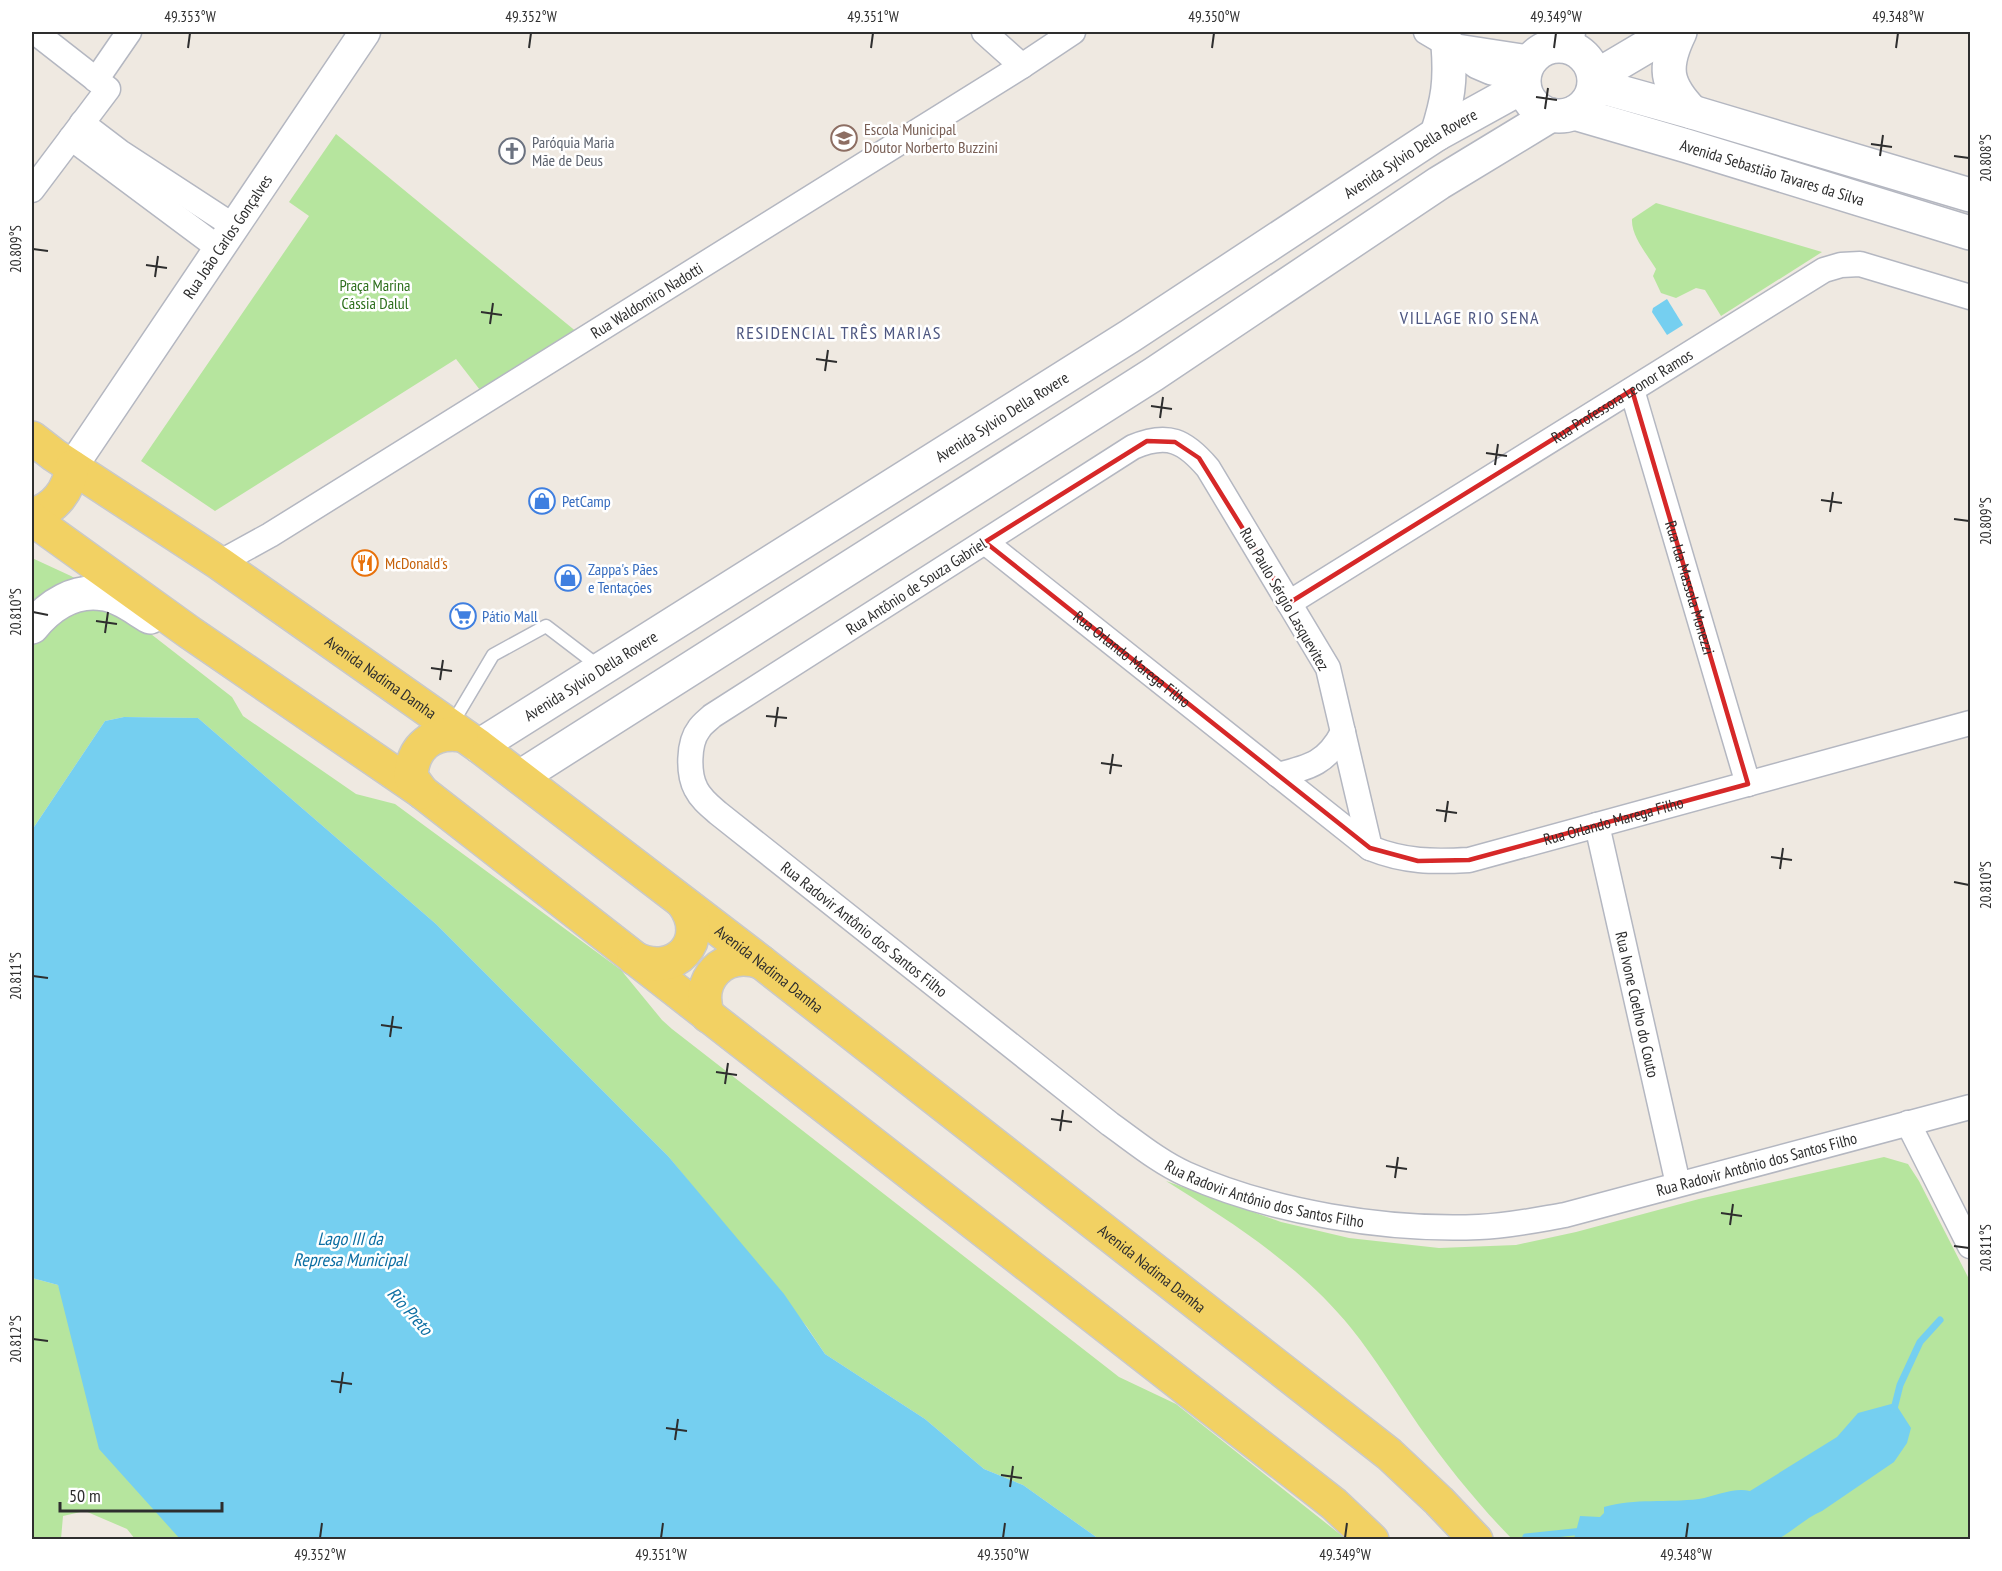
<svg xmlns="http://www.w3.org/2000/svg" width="2002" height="1571" viewBox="0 0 2002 1571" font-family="'PT Sans Narrow',sans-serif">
	<rect width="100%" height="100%" fill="#efe9e1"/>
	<g fill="#b6e59e">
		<polygon points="336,134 578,333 480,390 456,359 215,511 141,461 309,216 289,202"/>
		<path d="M 1656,203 L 1822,252 L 1721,316 L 1705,290 L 1696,288 L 1676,298 L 1661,293 L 1653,276 L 1656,269 C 1647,254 1631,236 1632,219 Z"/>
		<polygon points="32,558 71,576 93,589 232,697 243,716 356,794 395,804 621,970 662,1020 672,1029 1119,1377 1176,1404 1346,1539 1099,1539 1023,1485 984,1469 925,1419 825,1354 807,1327 668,1156 436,924 198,718 124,717 105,721 32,830"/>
		<path d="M 1884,1157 L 1908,1164 L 1919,1181 L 1970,1281 L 1970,1539 L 1512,1539 C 1478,1504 1447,1466 1419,1426 C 1397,1394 1376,1359 1351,1328 C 1301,1266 1233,1223 1166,1181 L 1281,1222 L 1349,1238 L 1439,1248 L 1516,1245 L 1576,1232 L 1699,1199 Z"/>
		<polygon points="32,1278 58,1285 180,1539 135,1539 127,1529 85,1511 63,1516 61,1539 32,1539"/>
	</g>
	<g fill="#75cff0">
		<polygon points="1667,299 1683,325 1667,335 1652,312 1653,308"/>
		<polygon points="124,717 198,718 436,924 668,1156 784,1294 825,1354 925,1419 984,1469 1023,1485 1099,1539 180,1539 99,1449 58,1285 32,1278 32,830 105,721"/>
		<path d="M 1895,1403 L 1911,1428 L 1907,1443 L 1894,1462 L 1822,1511 C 1807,1517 1793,1531 1778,1539 L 1574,1539 L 1580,1516 L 1600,1517 L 1604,1513 L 1604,1507 C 1635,1498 1667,1503 1699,1499 C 1716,1496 1734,1487 1750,1491 L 1837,1437 L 1858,1413 Z"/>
	</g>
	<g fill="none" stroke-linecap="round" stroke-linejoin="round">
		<g stroke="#75cff0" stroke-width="7">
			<polyline points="1894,1409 1900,1385 1920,1342 1940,1320"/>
			<polyline points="1526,1537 1583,1531"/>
		</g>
		<g stroke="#b4b7c1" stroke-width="15">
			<polyline id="service" points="452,724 493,655 546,626 601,668"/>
		</g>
		<g stroke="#b4b7c1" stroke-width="27">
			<g id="minor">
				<polyline points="984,32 1022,66"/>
				<polyline points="1426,32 1448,45 1476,66 1490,72 1524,80"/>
				<polyline points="1454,46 1532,58"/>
				<polyline points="1571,47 1573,32"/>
				<polyline points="96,80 129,32"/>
				<polyline points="82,123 120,152 235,227"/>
				<polyline points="71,138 220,249"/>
				<polyline points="32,190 108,89 35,32"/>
				<path id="s1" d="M 1632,390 L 1748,784"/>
				<path id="s2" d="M 985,542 L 1370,848 C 1405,862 1433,862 1469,860 L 1970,723"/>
				<path id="s3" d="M 219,563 L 270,535 L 1022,66 L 1073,32"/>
				<path id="s4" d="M 1289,603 L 1824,270 L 1841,265 L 1860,264 L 1970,297"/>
				<path d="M 1278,775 C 1310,767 1327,763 1343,732"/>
				<path id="s5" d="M 1597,825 L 1678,1184"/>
				<path id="s6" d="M 1370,848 L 1328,668 L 1208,468 C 1185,441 1168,432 1133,447 L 712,716 C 708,720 702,724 699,729 C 688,743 688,774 696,789 C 701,799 710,806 718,813 L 1110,1124 C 1134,1141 1159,1162 1186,1174 C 1271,1212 1386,1231 1479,1227 C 1508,1226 1536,1220 1565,1215 L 1970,1107"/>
				<polyline points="1908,1123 1970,1246"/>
			</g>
		</g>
		<g stroke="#b4b7c1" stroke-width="33">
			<g id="tertiary">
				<path id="s7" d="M 72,467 L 365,32"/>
			</g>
		</g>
		<g stroke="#b4b7c1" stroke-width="36">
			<g id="secondary">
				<path d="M 1680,32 C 1663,67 1665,84 1692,112"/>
				<circle cx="1559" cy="81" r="35"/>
				<polyline points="1595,77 1671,32"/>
				<polyline points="1595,85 1692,112 1970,195"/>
				<path id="s8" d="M 1574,113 L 1687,146 L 1970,233"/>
				<path d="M 1437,134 C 1448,100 1451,81 1448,45"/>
				<path d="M 32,627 C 50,605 75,589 104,594 C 120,596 136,609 150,617"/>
				<path id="s9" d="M 479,746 L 1130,336 L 1437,134 L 1524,86"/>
				<polyline points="520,777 1154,374 1439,183 1551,115"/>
			</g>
		</g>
		<g stroke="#c9c9c9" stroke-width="36">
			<g id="primary">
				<path id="s10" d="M 32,438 L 54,455 L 219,563 L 479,746 L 761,962 L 1389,1454 L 1439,1501 L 1476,1540"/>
				<path d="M 32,515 C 55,509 69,490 72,467"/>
				<polyline points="32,519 189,632 422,792 1334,1504 1372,1540"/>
				<path d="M 422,792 L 411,777 C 412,747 432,731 461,735"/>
				<path d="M 634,958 C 675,979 711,940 683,903"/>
				<path d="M 708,1016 C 695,979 723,950 761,962"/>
			</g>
		</g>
		<use href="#service" stroke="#fff" stroke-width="12"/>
		<use href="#minor" stroke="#fff" stroke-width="24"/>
		<use href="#tertiary" stroke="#fff" stroke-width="30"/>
		<use href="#secondary" stroke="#fff" stroke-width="33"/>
		<use href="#primary" stroke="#f2d163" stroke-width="33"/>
	</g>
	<path fill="none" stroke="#d62828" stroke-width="4.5" stroke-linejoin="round" d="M 1632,390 L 1748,784 L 1469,860 L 1418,861 L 1370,848 L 985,542 L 1147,441 L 1175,442 L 1199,458 L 1289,603 Z"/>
	<path fill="none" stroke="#2e2e2e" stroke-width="2" d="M 188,48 L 190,33M 529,48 L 531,33M 871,48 L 873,33M 1212,48 L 1214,33M 1554,48 L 1556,33M 1896,48 L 1898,33M 1536,97 L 1557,100M 1545,109 L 1548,88M 1871,144 L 1892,147M 1880,156 L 1883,135M 1954,156 L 1969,158M 33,249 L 48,251M 146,265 L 167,268M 155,277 L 158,256M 481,312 L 502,315M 490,324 L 493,303M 816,359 L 837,362M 825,371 L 828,350M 1151,406 L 1172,409M 1160,418 L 1163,397M 1486,453 L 1507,456M 1495,465 L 1498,444M 1821,500 L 1842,503M 1830,512 L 1833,492M 1954,519 L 1969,521M 33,612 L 48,615M 96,621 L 117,624M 105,633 L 108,612M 431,668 L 452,671M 440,680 L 443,660M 766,716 L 787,718M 775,727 L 778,707M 1101,763 L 1122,766M 1110,774 L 1113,754M 1436,810 L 1457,813M 1445,822 L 1448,801M 1771,857 L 1792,860M 1780,869 L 1783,848M 1954,882 L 1969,885M 33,976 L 48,978M 381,1025 L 402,1028M 390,1037 L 393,1016M 716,1072 L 737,1075M 725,1084 L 728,1063M 1051,1119 L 1072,1122M 1060,1131 L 1063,1110M 1386,1166 L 1407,1169M 1395,1178 L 1398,1157M 1721,1213 L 1742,1216M 1730,1225 L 1733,1204M 1954,1246 L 1969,1248M 33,1339 L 48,1341M 331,1381 L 352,1384M 340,1393 L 343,1372M 666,1428 L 687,1431M 675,1440 L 678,1419M 1001,1475 L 1022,1478M 1010,1487 L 1013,1466M 320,1538 L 322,1523M 661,1538 L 663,1523M 1003,1538 L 1005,1523M 1345,1538 L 1347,1523M 1686,1538 L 1688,1523"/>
	<defs>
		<g id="school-ring" transform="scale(1.35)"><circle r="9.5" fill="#fff" stroke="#8d6e63" stroke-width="1.5"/><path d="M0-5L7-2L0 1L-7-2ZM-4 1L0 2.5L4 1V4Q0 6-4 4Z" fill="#8d6e63"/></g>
		<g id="church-ring" transform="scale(1.35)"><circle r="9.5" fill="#fff" stroke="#6b7280" stroke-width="1.5"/><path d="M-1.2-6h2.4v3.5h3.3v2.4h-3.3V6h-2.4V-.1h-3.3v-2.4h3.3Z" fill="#6b7280"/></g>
		<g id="shop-ring" transform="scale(1.35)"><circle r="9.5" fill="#fff" stroke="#3f7fe0" stroke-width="1.5"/><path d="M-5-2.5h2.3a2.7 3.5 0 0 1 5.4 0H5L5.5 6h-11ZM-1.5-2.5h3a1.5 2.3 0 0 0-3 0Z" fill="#3f7fe0"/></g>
		<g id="restaurant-ring" transform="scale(1.35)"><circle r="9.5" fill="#fff" stroke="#e8710a" stroke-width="1.5"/><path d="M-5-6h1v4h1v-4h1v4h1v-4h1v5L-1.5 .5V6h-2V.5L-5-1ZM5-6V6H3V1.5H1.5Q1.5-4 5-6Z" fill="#e8710a"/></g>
		<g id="supermarket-ring" transform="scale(1.35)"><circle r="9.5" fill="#fff" stroke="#3f7fe0" stroke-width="1.5"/><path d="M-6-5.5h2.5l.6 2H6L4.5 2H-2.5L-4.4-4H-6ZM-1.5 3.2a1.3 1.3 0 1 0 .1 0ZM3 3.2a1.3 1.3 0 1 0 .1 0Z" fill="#3f7fe0"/></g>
	</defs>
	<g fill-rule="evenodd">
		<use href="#school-ring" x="844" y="138"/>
		<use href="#church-ring" x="512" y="151"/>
		<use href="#shop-ring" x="542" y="501"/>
		<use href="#restaurant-ring" x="365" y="563"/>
		<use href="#shop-ring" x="568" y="578"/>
		<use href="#supermarket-ring" x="463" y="616"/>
	</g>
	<g text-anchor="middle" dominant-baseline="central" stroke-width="5" stroke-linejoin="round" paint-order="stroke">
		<g font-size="16" fill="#785e54" stroke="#fff" text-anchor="start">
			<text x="864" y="129">Escola Municipal<tspan x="864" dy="18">Doutor Norberto Buzzini</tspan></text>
		</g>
		<g font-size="16" fill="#5b616d" stroke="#fff" text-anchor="start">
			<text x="532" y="142">Paróquia Maria<tspan x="532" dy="18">Mãe de Deus</tspan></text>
		</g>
		<g font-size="16" fill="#2e2e2e" stroke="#fff">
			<text stroke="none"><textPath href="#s9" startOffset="1104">Avenida Sylvio Della Rovere</textPath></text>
			<text stroke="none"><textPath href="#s8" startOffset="207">Avenida Sebastião Tavares da Silva</textPath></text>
			<text stroke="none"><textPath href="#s7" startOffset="278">Rua João Carlos Gonçalves</textPath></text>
			<text stroke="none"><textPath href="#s3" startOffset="502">Rua Waldomiro Nadotti</textPath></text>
			<text stroke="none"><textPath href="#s4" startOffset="392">Rua Professora Leonor Ramos</textPath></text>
			<text stroke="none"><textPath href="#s9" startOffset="618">Avenida Sylvio Della Rovere</textPath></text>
			<text transform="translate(916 586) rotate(-33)">Rua Antônio de Souza Gabriel</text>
			<text stroke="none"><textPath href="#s1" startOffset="206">Rua Ida Massola Monezzi</textPath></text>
			<text transform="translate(1285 599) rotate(60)">Rua Paulo Sérgio Lasquevitez</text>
			<text stroke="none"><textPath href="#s2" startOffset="188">Rua Orlando Marega Filho</textPath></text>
			<text stroke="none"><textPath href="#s9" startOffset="132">Avenida Sylvio Della Rovere</textPath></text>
			<text stroke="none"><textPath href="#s10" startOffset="423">Avenida Nadima Damha</textPath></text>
			<text stroke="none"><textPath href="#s2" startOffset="742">Rua Orlando Marega Filho</textPath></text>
			<text stroke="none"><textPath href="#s6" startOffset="1304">Rua Radovir Antônio dos Santos Filho</textPath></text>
			<text stroke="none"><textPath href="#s10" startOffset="909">Avenida Nadima Damha</textPath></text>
			<text stroke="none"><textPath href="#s5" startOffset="184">Rua Ivone Coelho do Couto</textPath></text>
			<text stroke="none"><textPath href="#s6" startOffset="2294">Rua Radovir Antônio dos Santos Filho</textPath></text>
			<text stroke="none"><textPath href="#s6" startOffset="1790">Rua Radovir Antônio dos Santos Filho</textPath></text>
			<text stroke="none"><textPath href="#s10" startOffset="1395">Avenida Nadima Damha</textPath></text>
		</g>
		<g font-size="16" fill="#2c6e1b" stroke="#fff">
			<text x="375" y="285">Praça Marina<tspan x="375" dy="18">Cássia Dalul</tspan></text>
		</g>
		<g font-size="16" fill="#366cbe" stroke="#fff" text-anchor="start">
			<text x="562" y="501">PetCamp</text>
			<text x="588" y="569">Zappa's Pães<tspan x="588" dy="18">e Tentações</tspan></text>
			<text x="482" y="616">Pátio Mall</text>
		</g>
		<g font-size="16" fill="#c56008" stroke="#fff" text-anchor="start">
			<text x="385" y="563">McDonald's</text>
		</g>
		<g font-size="18" letter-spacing="1.5" fill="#4d5680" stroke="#fff">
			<text x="1470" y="317">VILLAGE RIO SENA</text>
			<text x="839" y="332">RESIDENCIAL TRÊS MARIAS</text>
		</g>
		<g font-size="18" font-style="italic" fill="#0d6fa3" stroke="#fff">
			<text x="350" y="1238">Lago III da<tspan x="350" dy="21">Represa Municipal</tspan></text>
			<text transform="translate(410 1311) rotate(48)">Rio Preto</text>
		</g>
	</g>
	<rect width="2002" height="1571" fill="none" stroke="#ffffff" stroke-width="66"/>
	<path d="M60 1502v9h162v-9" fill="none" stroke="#2e2e2e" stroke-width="3"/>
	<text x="69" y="1502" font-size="18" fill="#2e2e2e" stroke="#ffffff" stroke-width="4.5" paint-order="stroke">50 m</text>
	<rect x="33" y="33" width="1936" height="1505" fill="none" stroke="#2e2e2e" stroke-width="2"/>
	<g font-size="15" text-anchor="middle" fill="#2e2e2e">
		<text x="190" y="22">49.353°W</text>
		<text x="531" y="22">49.352°W</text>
		<text x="873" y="22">49.351°W</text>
		<text x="1214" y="22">49.350°W</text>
		<text x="1556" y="22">49.349°W</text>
		<text x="1898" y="22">49.348°W</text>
		<text transform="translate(1986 158) rotate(-90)" y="5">20.808°S</text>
		<text transform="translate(16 249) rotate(-90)" y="5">20.809°S</text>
		<text transform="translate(1986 521) rotate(-90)" y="5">20.809°S</text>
		<text transform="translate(16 612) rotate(-90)" y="5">20.810°S</text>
		<text transform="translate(1986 885) rotate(-90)" y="5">20.810°S</text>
		<text transform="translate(16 976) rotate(-90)" y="5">20.811°S</text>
		<text transform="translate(1986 1248) rotate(-90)" y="5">20.811°S</text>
		<text transform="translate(16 1339) rotate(-90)" y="5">20.812°S</text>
		<text x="320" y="1560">49.352°W</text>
		<text x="661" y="1560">49.351°W</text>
		<text x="1003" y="1560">49.350°W</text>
		<text x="1345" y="1560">49.349°W</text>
		<text x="1686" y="1560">49.348°W</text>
	</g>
</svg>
